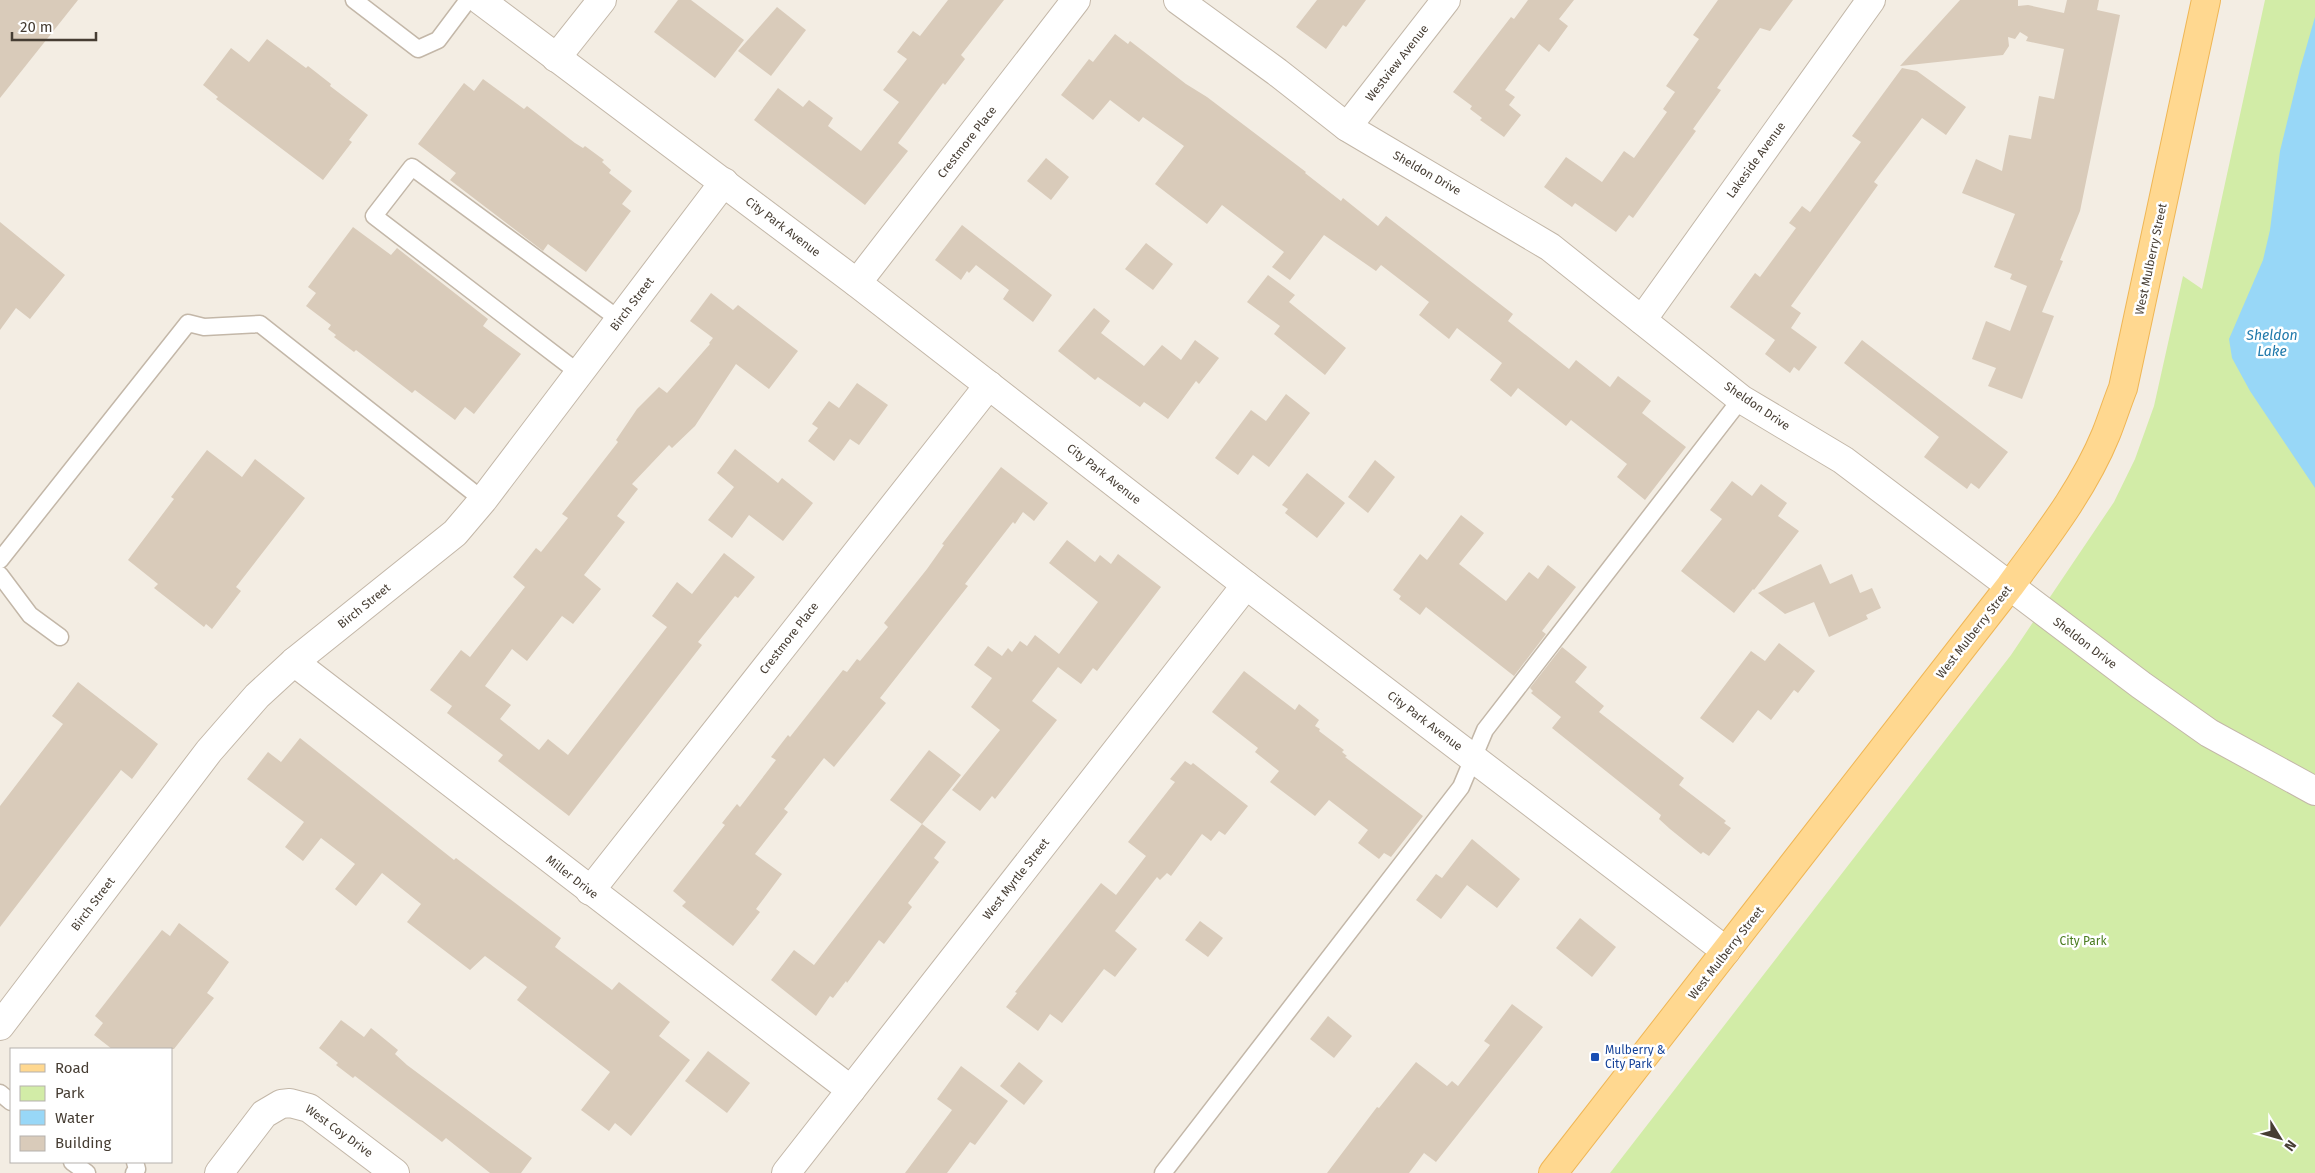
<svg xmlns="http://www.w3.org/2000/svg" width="2315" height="1173" viewBox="0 0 2315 1173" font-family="'Fira Sans',sans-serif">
	<rect width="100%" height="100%" fill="#f3ede3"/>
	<polygon fill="#d2eca7" points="2265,0 2315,0 2315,1173 1610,1173 2011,655 2114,502 2135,459 2154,406 2183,276 2202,289"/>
	<polygon fill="#98d7f7" points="2315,17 2315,488 2250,391 2232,358 2229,339 2263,260 2270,230 2280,151 2300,69"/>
	<g fill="#d9cbba">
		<polygon points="0,0 78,0 0,98"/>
		<polygon points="678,0 691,0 744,40 715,78 654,32"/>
		<polygon points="948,0 1004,0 961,55 965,59 945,85 943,83 898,143 908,151 865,205 754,120 778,88 803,107 809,100 833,118 828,126 861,151 899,102 883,90 907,59 897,52 913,31 920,36"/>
		<polygon points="1317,0 1366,0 1346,27 1343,25 1326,49 1296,27"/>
		<polygon points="1528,0 1574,0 1559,19 1568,26 1549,52 1539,44 1505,90 1515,97 1509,105 1521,115 1504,137 1480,120 1482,118 1470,109 1472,106 1453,92 1511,17 1514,19"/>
		<polygon points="1718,0 1793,0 1770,31 1760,28 1717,88 1721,90 1693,129 1696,131 1633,218 1629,215 1616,232 1575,203 1572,207 1544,187 1566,157 1602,182 1624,151 1634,158 1667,112 1663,109 1675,92 1666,86 1699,39 1693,35"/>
		<polygon points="1960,0 2018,0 2018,6 2028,5 2064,13 2067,0 2099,0 2097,10 2120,15 2080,211 2060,260 2063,261 2042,312 2054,316 2022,399 1988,386 1996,368 1972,359 1986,321 2010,331 2027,286 2010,279 2012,274 1994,267 2015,214 1962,193 1976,159 2002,171 2009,135 2031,139 2039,96 2054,99 2064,49 2026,41 2028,37 2020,32 2015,39 2008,37 2009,46 2003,55 1900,66"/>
		<polygon points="777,7 806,30 771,76 738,51"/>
		<polygon points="1115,34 1128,44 1130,41 1186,84 1207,97 1306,172 1305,173 1341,201 1343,198 1378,226 1386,216 1513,314 1508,321 1569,369 1576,360 1610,387 1618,376 1651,401 1642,413 1686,447 1645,500 1617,477 1627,464 1571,420 1566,426 1518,388 1511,397 1490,380 1502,363 1457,328 1449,339 1419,315 1429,302 1381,265 1376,271 1324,235 1290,280 1272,267 1284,252 1222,205 1207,224 1155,184 1184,146 1143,117 1139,122 1110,100 1093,120 1061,95 1089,59 1093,62"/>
		<polygon points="267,39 306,68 308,66 331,84 330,86 368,115 349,140 352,142 323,180 216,99 218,97 203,85 231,48 249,62"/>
		<polygon points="1902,68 1917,71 1966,107 1946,135 1922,118 1874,182 1878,185 1791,306 1801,313 1791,328 1817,347 1799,371 1794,367 1790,373 1765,354 1775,340 1730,307 1755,273 1760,277 1796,228 1789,223 1802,206 1810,212 1861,142 1852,136"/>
		<polygon points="483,79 524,109 527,106 575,143 583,148 585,146 604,160 602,162 611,170 609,173 632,191 622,204 631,211 586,272 548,244 543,251 509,225 450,180 456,173 418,144 464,83 474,91"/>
		<polygon points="1046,158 1069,177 1051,200 1027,181"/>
		<polygon points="0,222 65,275 30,319 16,308 0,330"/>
		<polygon points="962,225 1052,295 1033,322 1003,299 1009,290 976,265 969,273 967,271 961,280 935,260"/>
		<polygon points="353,227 391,255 397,248 488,319 483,326 521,354 474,414 465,407 455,420 415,390 412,393 356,350 354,352 334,337 336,335 328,329 331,325 306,306 316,293 308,287"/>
		<polygon points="1146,243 1173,264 1153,290 1125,269"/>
		<polygon points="1268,275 1295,295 1289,302 1346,348 1325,375 1274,334 1280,326 1247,302"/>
		<polygon points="711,293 733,310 738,305 798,351 769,389 736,364 695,426 672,448 669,445 632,484 638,489 617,516 625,522 584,575 601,589 573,624 562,616 527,661 512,649 485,686 511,705 500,719 539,750 548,739 568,755 667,627 652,616 677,582 692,594 724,553 755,577 738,598 735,596 698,642 702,645 569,816 498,761 503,755 447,713 452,706 430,690 461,650 470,657 525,587 513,577 536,548 541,552 568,518 562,514 618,442 616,440 637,409 659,387 667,393 710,344 709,343 713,338 690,321"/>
		<polygon points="1094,308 1110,321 1101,333 1144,366 1162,345 1181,360 1195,340 1219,358 1199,384 1196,381 1168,419 1144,402 1140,407 1098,377 1095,380 1058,351"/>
		<polygon points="1862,340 2008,452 1979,489 1971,483 1967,489 1924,457 1939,437 1844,363"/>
		<polygon points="857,383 888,405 859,445 850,439 834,461 808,441 818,428 812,424 829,401 839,408"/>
		<polygon points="1286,394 1310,413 1269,467 1253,455 1238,475 1215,458 1251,410 1266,421"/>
		<polygon points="735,449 778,483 782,478 813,503 783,541 749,515 732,538 708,520 734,487 717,473"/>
		<polygon points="207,450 242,477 255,459 305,498 236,587 241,591 212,629 206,624 204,627 154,588 158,584 128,560 174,499 171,497"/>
		<polygon points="1375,460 1395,477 1368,513 1348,497"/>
		<polygon points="1001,467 1048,503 1034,521 1023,512 1015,524 1013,522 965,584 968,586 880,698 886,703 834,767 824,758 784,809 788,812 755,854 782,874 756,909 760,912 733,946 682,906 686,902 673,891 725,825 722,823 737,804 740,807 776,760 771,757 788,735 790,737 843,670 847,672 857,659 860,661 888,627 884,623 927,569 944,545 942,544"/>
		<polygon points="1307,473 1345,503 1317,538 1285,513 1288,509 1282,505"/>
		<polygon points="1732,481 1752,496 1761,484 1787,503 1778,516 1799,531 1754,590 1753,589 1734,613 1681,571 1722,519 1710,510"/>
		<polygon points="1461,515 1484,533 1459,564 1506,601 1529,572 1538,579 1548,565 1576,587 1542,631 1546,634 1514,676 1426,607 1420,615 1399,599 1401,596 1393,590 1420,554 1427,560"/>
		<polygon points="1067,540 1095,562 1100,555 1111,564 1118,554 1161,587 1097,671 1093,668 1081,684 1058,667 1032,701 1057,720 995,799 992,796 980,811 952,790 1000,730 971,707 992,678 974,665 988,646 1002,656 1008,648 1012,652 1020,641 1027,646 1035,635 1059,654 1098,602 1049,563"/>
		<polygon points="1821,564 1830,584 1852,574 1860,593 1872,588 1881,608 1866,615 1868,619 1829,637 1814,602 1785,614 1758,593"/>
		<polygon points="1779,643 1815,671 1798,693 1794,690 1771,720 1758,710 1733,743 1700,718 1751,651 1765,661"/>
		<polygon points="1562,647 1587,667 1575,682 1604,706 1599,712 1684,778 1679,785 1726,821 1724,823 1731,828 1709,856 1703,852 1701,854 1670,829 1659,819 1661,815 1552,728 1561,717 1531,693 1533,691 1530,688"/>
		<polygon points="1244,671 1295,710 1299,704 1319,720 1315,726 1320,729 1319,731 1344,750 1342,752 1347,756 1345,757 1423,816 1391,857 1384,853 1379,859 1358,843 1368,830 1329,800 1315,816 1270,782 1279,771 1255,752 1258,748 1212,712"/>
		<polygon points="78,682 158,744 132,779 121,770 0,927 0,806 63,724 52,716"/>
		<polygon points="300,738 454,860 456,858 561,938 555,947 612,990 619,982 670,1022 659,1036 690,1060 631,1136 615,1123 609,1131 581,1110 610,1072 517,1000 527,987 485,956 470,970 407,922 421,904 382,873 356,906 335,889 355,864 321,838 303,861 285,847 304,822 247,779 268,752 281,762"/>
		<polygon points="929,750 961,775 922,824 946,842 934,858 939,862 908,903 912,907 884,944 879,940 847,983 846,981 833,998 830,996 816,1016 771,980 794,950 814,965 922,824 890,800"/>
		<polygon points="1185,761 1191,765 1193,763 1248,806 1225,835 1219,831 1211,841 1202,834 1171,876 1167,873 1160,880 1157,877 1115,931 1137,949 1115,977 1104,969 1062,1023 1050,1014 1038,1031 1006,1007 1017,993 1015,992 1101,883 1116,895 1146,856 1128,842 1175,782 1170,779"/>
		<polygon points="1472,839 1520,879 1497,908 1467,885 1441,919 1416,900 1436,874 1442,878"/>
		<polygon points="1580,918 1616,947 1592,977 1556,948"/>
		<polygon points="1200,921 1223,938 1208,957 1185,940"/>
		<polygon points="179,923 229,962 207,993 214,998 174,1049 112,1049 94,1035 103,1023 95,1016 162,930 170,936"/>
		<polygon points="1512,1004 1543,1027 1436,1162 1424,1153 1409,1173 1327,1173 1377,1107 1379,1108 1416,1062 1447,1086 1452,1081 1458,1086 1490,1045 1484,1041"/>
		<polygon points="1328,1016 1352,1036 1334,1058 1310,1039"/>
		<polygon points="341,1020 364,1037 371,1028 398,1050 395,1054 407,1065 532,1158 521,1173 490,1173 446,1138 442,1142 355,1076 353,1078 336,1065 338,1063 319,1048"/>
		<polygon points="708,1051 750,1083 727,1113 685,1081"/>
		<polygon points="1019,1062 1043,1081 1024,1105 1000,1086"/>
		<polygon points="961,1066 1008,1101 975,1145 970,1142 947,1173 905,1173 952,1110 937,1099"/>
	</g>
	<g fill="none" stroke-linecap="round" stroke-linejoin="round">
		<g stroke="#c3b7a8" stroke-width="19">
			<g id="lane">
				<polyline points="354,0 418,49 438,40 468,0"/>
				<polyline points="579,373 374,216 412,167 620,320"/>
				<polyline points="0,560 188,323 204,327 260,324 483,500"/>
				<polyline points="0,575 30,615 60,637"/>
				<polyline points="0,1093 11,1102"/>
				<polyline points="72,1162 87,1173"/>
				<polyline points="134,1173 137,1169 135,1162"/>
				<polyline points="1163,1173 1461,787 1485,730 1741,399"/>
			</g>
		</g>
		<g stroke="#c3b7a8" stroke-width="30">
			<g id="street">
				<polyline points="480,0 857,283 1246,585 1726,951"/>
				<polyline points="1178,0 1277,72 1347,127 1550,247 1741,399 1843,460 2141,685 2209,733 2315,791"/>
				<polyline points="556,58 602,0"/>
				<polyline points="1347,127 1446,0"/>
				<polyline points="857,283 1076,0"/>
				<polyline points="1642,320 1871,0"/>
				<polyline points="294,662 851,1090"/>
				<polyline points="590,891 989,385"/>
				<polyline points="0,1026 209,751 257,696 294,662 455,533 483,500 724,182"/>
				<polyline points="219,1173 264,1114 281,1104 290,1103 309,1108 395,1173"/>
				<polyline points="786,1173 1246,585"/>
			</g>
		</g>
		<g stroke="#efb655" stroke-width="30">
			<path id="primary" d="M 1553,1173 L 2010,586 C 2045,538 2083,490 2106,434 C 2112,419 2117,403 2123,388 L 2206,0"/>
		</g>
		<use href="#lane" stroke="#fff" stroke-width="16"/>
		<use href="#street" stroke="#fff" stroke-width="28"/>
		<use href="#primary" stroke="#ffd890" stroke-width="28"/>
	</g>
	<rect fill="#1a4fb4" stroke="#fff" stroke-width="2" x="1590" y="1052" width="10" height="10" rx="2.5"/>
	<g text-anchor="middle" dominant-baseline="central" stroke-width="5" stroke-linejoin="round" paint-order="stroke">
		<g font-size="12" fill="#463d33" stroke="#fff">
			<text transform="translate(1397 63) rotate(-52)">Westview Avenue</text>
			<text transform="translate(967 142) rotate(-52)">Crestmore Place</text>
			<text transform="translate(1756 160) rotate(-54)">Lakeside Avenue</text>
			<text transform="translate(1427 173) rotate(30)">Sheldon Drive</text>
			<text transform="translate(783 227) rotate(37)">City Park Avenue</text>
			<text transform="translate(2151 259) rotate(-78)">West Mulberry Street</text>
			<text transform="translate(632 304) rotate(-53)">Birch Street</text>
			<text transform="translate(1757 406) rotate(34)">Sheldon Drive</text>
			<text transform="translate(1104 474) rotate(38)">City Park Avenue</text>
			<text transform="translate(364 606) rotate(-39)">Birch Street</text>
			<text transform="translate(1974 632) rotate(-52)">West Mulberry Street</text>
			<text transform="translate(789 638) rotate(-52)">Crestmore Place</text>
			<text transform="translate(2085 643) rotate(37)">Sheldon Drive</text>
			<text transform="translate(1425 721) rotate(37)">City Park Avenue</text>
			<text transform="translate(572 877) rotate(38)">Miller Drive</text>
			<text transform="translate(1016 879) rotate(-52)">West Myrtle Street</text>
			<text transform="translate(93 904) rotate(-53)">Birch Street</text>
			<text transform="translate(1726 953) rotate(-52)">West Mulberry Street</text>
			<text transform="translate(339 1131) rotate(36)">West Coy Drive</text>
		</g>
		<g font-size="12" fill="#4a7d20" stroke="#fff">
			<text x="2083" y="941">City Park</text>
		</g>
		<g font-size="12" fill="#164399" stroke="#fff" text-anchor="start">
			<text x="1605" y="1050">Mulberry &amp;<tspan x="1605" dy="14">City Park</tspan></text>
		</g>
		<g font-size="14" font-style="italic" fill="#2079ab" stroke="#fff">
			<text x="2272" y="335">Sheldon<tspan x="2272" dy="16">Lake</tspan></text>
		</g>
	</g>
	<rect x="10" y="1048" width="162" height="115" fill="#ffffff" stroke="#b5b1ad"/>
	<rect x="20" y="1064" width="25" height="8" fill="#ffd890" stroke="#b5b1ad"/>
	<text x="55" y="1073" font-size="15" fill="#463d33">Road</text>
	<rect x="20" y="1086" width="25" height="15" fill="#d2eca7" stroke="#b5b1ad"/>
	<text x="55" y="1098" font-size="15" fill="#463d33">Park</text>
	<rect x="20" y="1110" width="25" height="15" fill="#98d7f7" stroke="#b5b1ad"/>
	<text x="55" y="1123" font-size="15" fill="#463d33">Water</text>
	<rect x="20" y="1136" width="25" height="15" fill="#d9cbba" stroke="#b5b1ad"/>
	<text x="55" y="1148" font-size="15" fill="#463d33">Building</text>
	<g transform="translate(2280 1138) rotate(127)" stroke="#ffffff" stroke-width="4" paint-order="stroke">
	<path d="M0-4L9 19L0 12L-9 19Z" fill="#463d33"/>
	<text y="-8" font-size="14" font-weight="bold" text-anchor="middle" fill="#463d33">N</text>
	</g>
	<path d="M12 32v8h84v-8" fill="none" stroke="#463d33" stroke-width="2.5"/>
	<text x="20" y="32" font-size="15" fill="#463d33" stroke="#ffffff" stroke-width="4" paint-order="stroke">20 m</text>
</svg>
